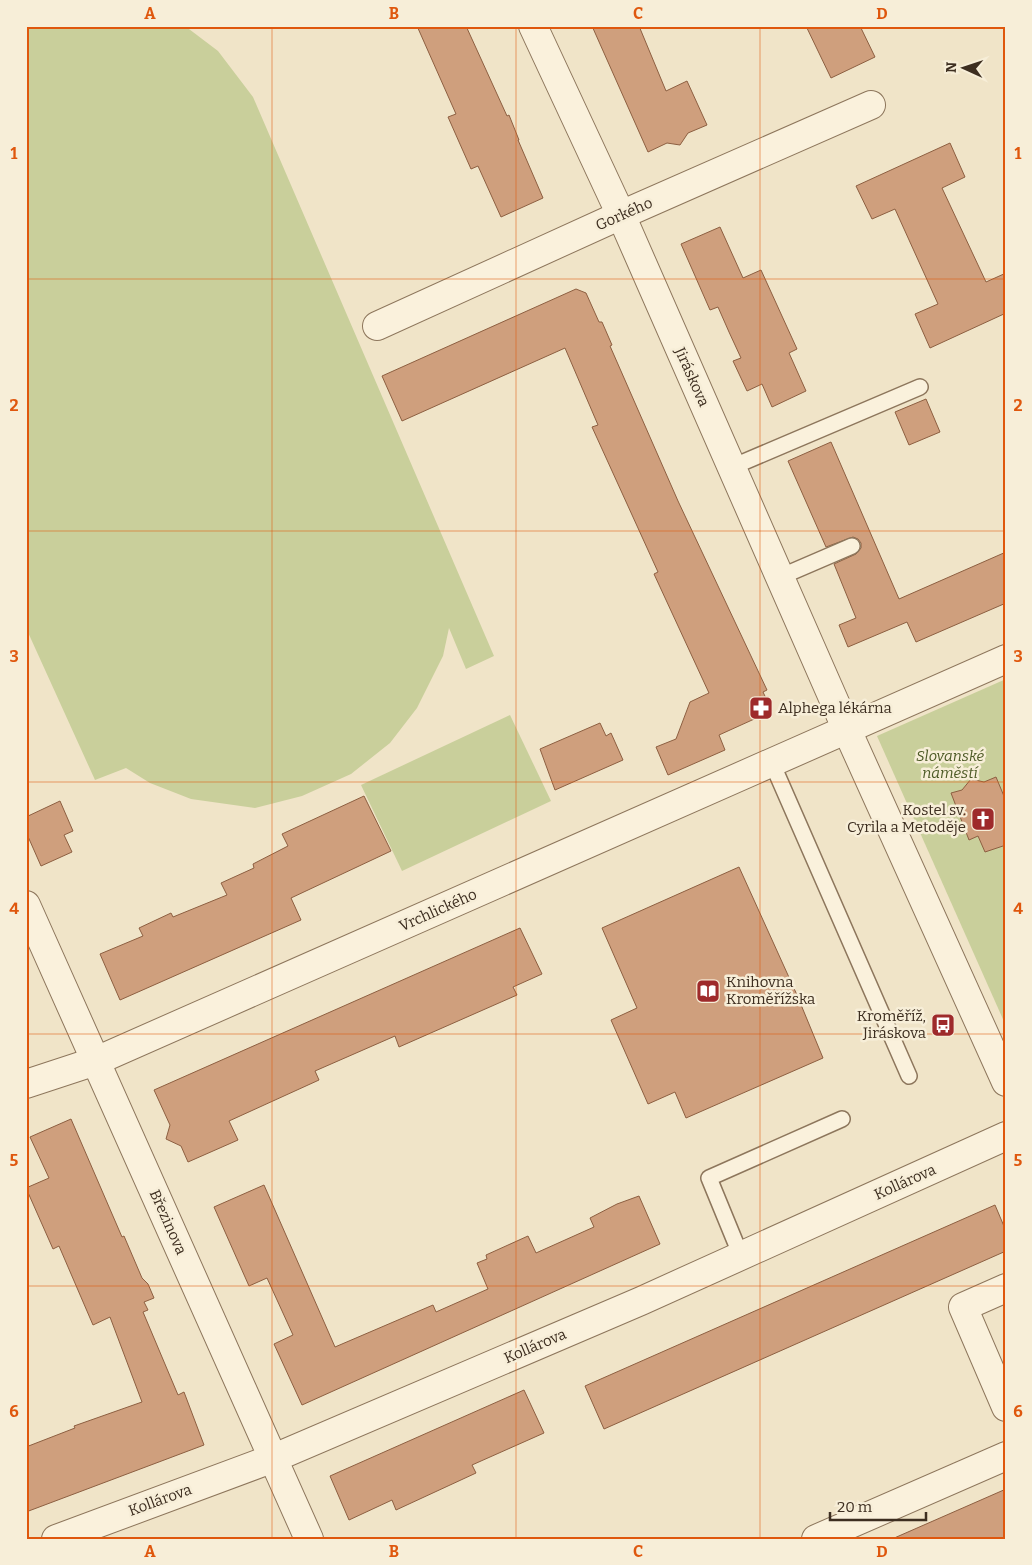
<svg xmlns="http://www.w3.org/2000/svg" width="1032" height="1565" viewBox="0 0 1032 1565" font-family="Bitter,serif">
	<rect width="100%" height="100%" fill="#f0e4c8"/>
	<g fill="#c9cf9b">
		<polygon points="26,26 185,26 218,51 253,97 494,656 466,669 449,628 443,656 417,708 390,743 351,774 302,796 255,808 191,799 150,783 126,768 95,780 26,628"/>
		<polygon points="1006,679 1006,1026 877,736"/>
		<polygon points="510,715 551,801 402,871 361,785"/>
	</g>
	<g fill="#cf9f7d" stroke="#8d5f41">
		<polygon points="417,26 466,26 507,116 509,115 519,140 518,140 543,198 501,217 478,166 471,169 448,117 456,114"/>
		<polygon points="592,26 639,26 666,91 687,81 707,125 688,133 680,145 667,143 648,152"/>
		<polygon points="806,26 860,26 875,57 831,78"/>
		<polygon points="950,143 965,177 942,188 986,282 1006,273 1006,313 930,348 915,314 938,304 895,209 872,219 856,186"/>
		<polygon points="720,227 743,278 761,270 797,349 789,353 806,391 772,407 762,384 747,391 733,361 741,358 729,332 718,307 710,310 681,244"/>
		<polygon points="576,289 586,293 599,322 602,322 612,345 610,346 678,501 767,690 763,692 772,711 719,735 725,750 668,775 656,747 676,739 690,702 709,693 654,574 658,572 592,427 598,425 565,348 402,421 382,376"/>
		<polygon points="926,399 940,432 909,445 895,412"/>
		<polygon points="831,442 899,599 1006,552 1006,603 916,642 907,622 848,647 839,625 856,618 834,564 856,554 861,548 861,543 858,539 853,537 826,547 788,461"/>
		<polygon points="600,723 606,736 611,733 623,760 555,790 540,749"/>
		<polygon points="996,777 1006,801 1006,845 985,852 978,836 969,840 951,793 962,790 971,779 984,782"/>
		<polygon points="364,796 391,851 291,898 301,920 120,1000 100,954 143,936 139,928 171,913 173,917 227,895 221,883 254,868 253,864 288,846 282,834"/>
		<polygon points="60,801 73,831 64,835 72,852 41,866 26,832 26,817"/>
		<polygon points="739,867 797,995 823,1058 686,1118 675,1092 648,1104 611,1020 637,1008 602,928"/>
		<polygon points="520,928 542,974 513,987 517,995 399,1047 395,1036 315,1071 319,1080 229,1121 238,1140 188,1162 181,1146 166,1139 170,1125 154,1090"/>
		<polygon points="71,1119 122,1237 124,1236 142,1278 148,1284 154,1298 144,1302 148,1310 143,1312 178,1395 184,1392 204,1445 26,1512 26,1447 75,1428 74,1426 142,1402 110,1317 93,1325 59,1246 53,1249 26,1188 49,1178 30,1137"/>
		<polygon points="264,1185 335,1347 433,1305 436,1312 488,1289 477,1263 487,1259 486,1255 528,1236 536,1253 594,1227 590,1218 617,1204 639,1196 660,1244 302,1405 274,1344 293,1335 267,1278 249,1286 214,1207"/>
		<polygon points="995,1205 1006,1231 1006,1251 604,1429 585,1386"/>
		<polygon points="524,1390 544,1433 472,1465 476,1473 396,1510 392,1500 349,1520 330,1476"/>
		<polygon points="1006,1489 1006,1539 892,1539"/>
	</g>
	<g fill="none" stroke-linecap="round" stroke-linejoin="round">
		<g stroke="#8d765c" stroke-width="18">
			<g id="service">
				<polyline points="732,467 920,387"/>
				<polyline points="780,577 852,546"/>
				<polyline points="772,763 909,1076"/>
				<polyline points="741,1256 709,1178 842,1119"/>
			</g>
		</g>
		<g stroke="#8d765c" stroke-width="30">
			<g id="minor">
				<polyline points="533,26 621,215 847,730 1006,1082"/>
				<polyline points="377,326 621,215 871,105"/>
				<polyline points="26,905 309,1539"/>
				<polyline points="26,1084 96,1061 1006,659"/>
				<polyline points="1006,1288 963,1307 1006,1407"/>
				<polyline points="56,1539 274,1458 641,1301 1006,1136"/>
				<polyline points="816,1539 1006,1456"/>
			</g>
		</g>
		<use href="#service" stroke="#faf1dc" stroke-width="15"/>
		<use href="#minor" stroke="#faf1dc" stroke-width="28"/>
	</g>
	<path fill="none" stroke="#df570d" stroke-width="1" stroke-opacity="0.55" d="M 272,26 L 272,1539M 516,26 L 516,1539M 760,26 L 760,1539M 26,279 L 1006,279M 26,531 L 1006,531M 26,782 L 1006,782M 26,1034 L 1006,1034M 26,1286 L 1006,1286"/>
	<defs>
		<g id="pharmacy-square" transform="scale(1.25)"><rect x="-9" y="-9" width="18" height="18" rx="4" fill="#9e2a2b" stroke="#f7eed8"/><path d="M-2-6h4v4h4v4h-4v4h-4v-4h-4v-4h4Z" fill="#fff"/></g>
		<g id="church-square" transform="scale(1.25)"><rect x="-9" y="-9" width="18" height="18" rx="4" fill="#9e2a2b" stroke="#f7eed8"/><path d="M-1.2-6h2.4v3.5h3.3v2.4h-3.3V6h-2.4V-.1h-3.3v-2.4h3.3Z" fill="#fff"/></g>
		<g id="library-square" transform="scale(1.25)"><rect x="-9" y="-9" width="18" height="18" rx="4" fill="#9e2a2b" stroke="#f7eed8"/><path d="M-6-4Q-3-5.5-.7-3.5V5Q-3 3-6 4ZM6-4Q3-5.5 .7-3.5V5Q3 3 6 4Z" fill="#fff"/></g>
		<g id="bus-square" transform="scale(1.25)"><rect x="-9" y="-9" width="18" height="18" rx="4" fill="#9e2a2b" stroke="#f7eed8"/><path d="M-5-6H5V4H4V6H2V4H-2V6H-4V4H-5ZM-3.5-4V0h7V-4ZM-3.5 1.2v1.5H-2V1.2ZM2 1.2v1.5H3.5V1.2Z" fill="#fff"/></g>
	</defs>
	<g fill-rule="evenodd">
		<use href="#pharmacy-square" x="761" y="708"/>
		<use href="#church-square" x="983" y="819"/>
		<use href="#library-square" x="708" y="991"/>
		<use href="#bus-square" x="943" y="1025"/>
	</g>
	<g text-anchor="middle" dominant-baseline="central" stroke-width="5" stroke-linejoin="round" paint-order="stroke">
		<g font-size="15" fill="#3d2e20" stroke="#f7eed8">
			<text transform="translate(624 214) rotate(-24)">Gorkého</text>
			<text transform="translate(692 377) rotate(66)">Jiráskova</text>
			<text transform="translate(438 910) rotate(-24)">Vrchlického</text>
			<text transform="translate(905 1182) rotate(-24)">Kollárova</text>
			<text transform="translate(168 1222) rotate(66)">Březinova</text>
			<text transform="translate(535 1346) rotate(-23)">Kollárova</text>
			<text transform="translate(160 1500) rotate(-20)">Kollárova</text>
		</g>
		<g font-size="15" fill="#3d2e20" stroke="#f7eed8" text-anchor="start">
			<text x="778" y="708">Alphega lékárna</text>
			<text x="966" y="810" text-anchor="end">Kostel sv.<tspan x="966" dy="17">Cyrila a Metoděje</tspan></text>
			<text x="726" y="982">Knihovna<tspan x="726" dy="17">Kroměřížska</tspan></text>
			<text x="926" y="1016" text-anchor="end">Kroměříž,<tspan x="926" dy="17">Jiráskova</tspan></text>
		</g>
		<g font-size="15" font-style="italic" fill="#4d5a26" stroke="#f7eed8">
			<text x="950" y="756">Slovanské<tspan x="950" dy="17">náměstí</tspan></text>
		</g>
	</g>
	<rect width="1032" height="1565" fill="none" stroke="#f7eed8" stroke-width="55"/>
	<g transform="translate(964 68) rotate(273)" stroke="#f7eed8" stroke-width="4" paint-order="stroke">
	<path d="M0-4L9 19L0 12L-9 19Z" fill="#3d2e20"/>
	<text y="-8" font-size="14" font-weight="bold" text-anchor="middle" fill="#3d2e20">N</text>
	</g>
	<path d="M830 1512v8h96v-8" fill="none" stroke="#3d2e20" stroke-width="2.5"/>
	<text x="837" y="1512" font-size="15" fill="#3d2e20" stroke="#f7eed8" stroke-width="4" paint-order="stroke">20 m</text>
	<rect x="28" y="28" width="976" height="1510" fill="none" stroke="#df570d" stroke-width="2"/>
	<g font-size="16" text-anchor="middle" font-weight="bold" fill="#df570d">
		<text x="150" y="19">A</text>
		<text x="394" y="19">B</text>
		<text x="638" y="19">C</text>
		<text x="882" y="19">D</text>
		<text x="14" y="159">1</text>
		<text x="1018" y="159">1</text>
		<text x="14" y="411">2</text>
		<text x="1018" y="411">2</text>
		<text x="14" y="662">3</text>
		<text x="1018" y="662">3</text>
		<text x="14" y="914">4</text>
		<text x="1018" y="914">4</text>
		<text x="14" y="1166">5</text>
		<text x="1018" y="1166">5</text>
		<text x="14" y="1417">6</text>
		<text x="1018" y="1417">6</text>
		<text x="150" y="1557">A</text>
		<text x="394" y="1557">B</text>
		<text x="638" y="1557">C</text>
		<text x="882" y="1557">D</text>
	</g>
</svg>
